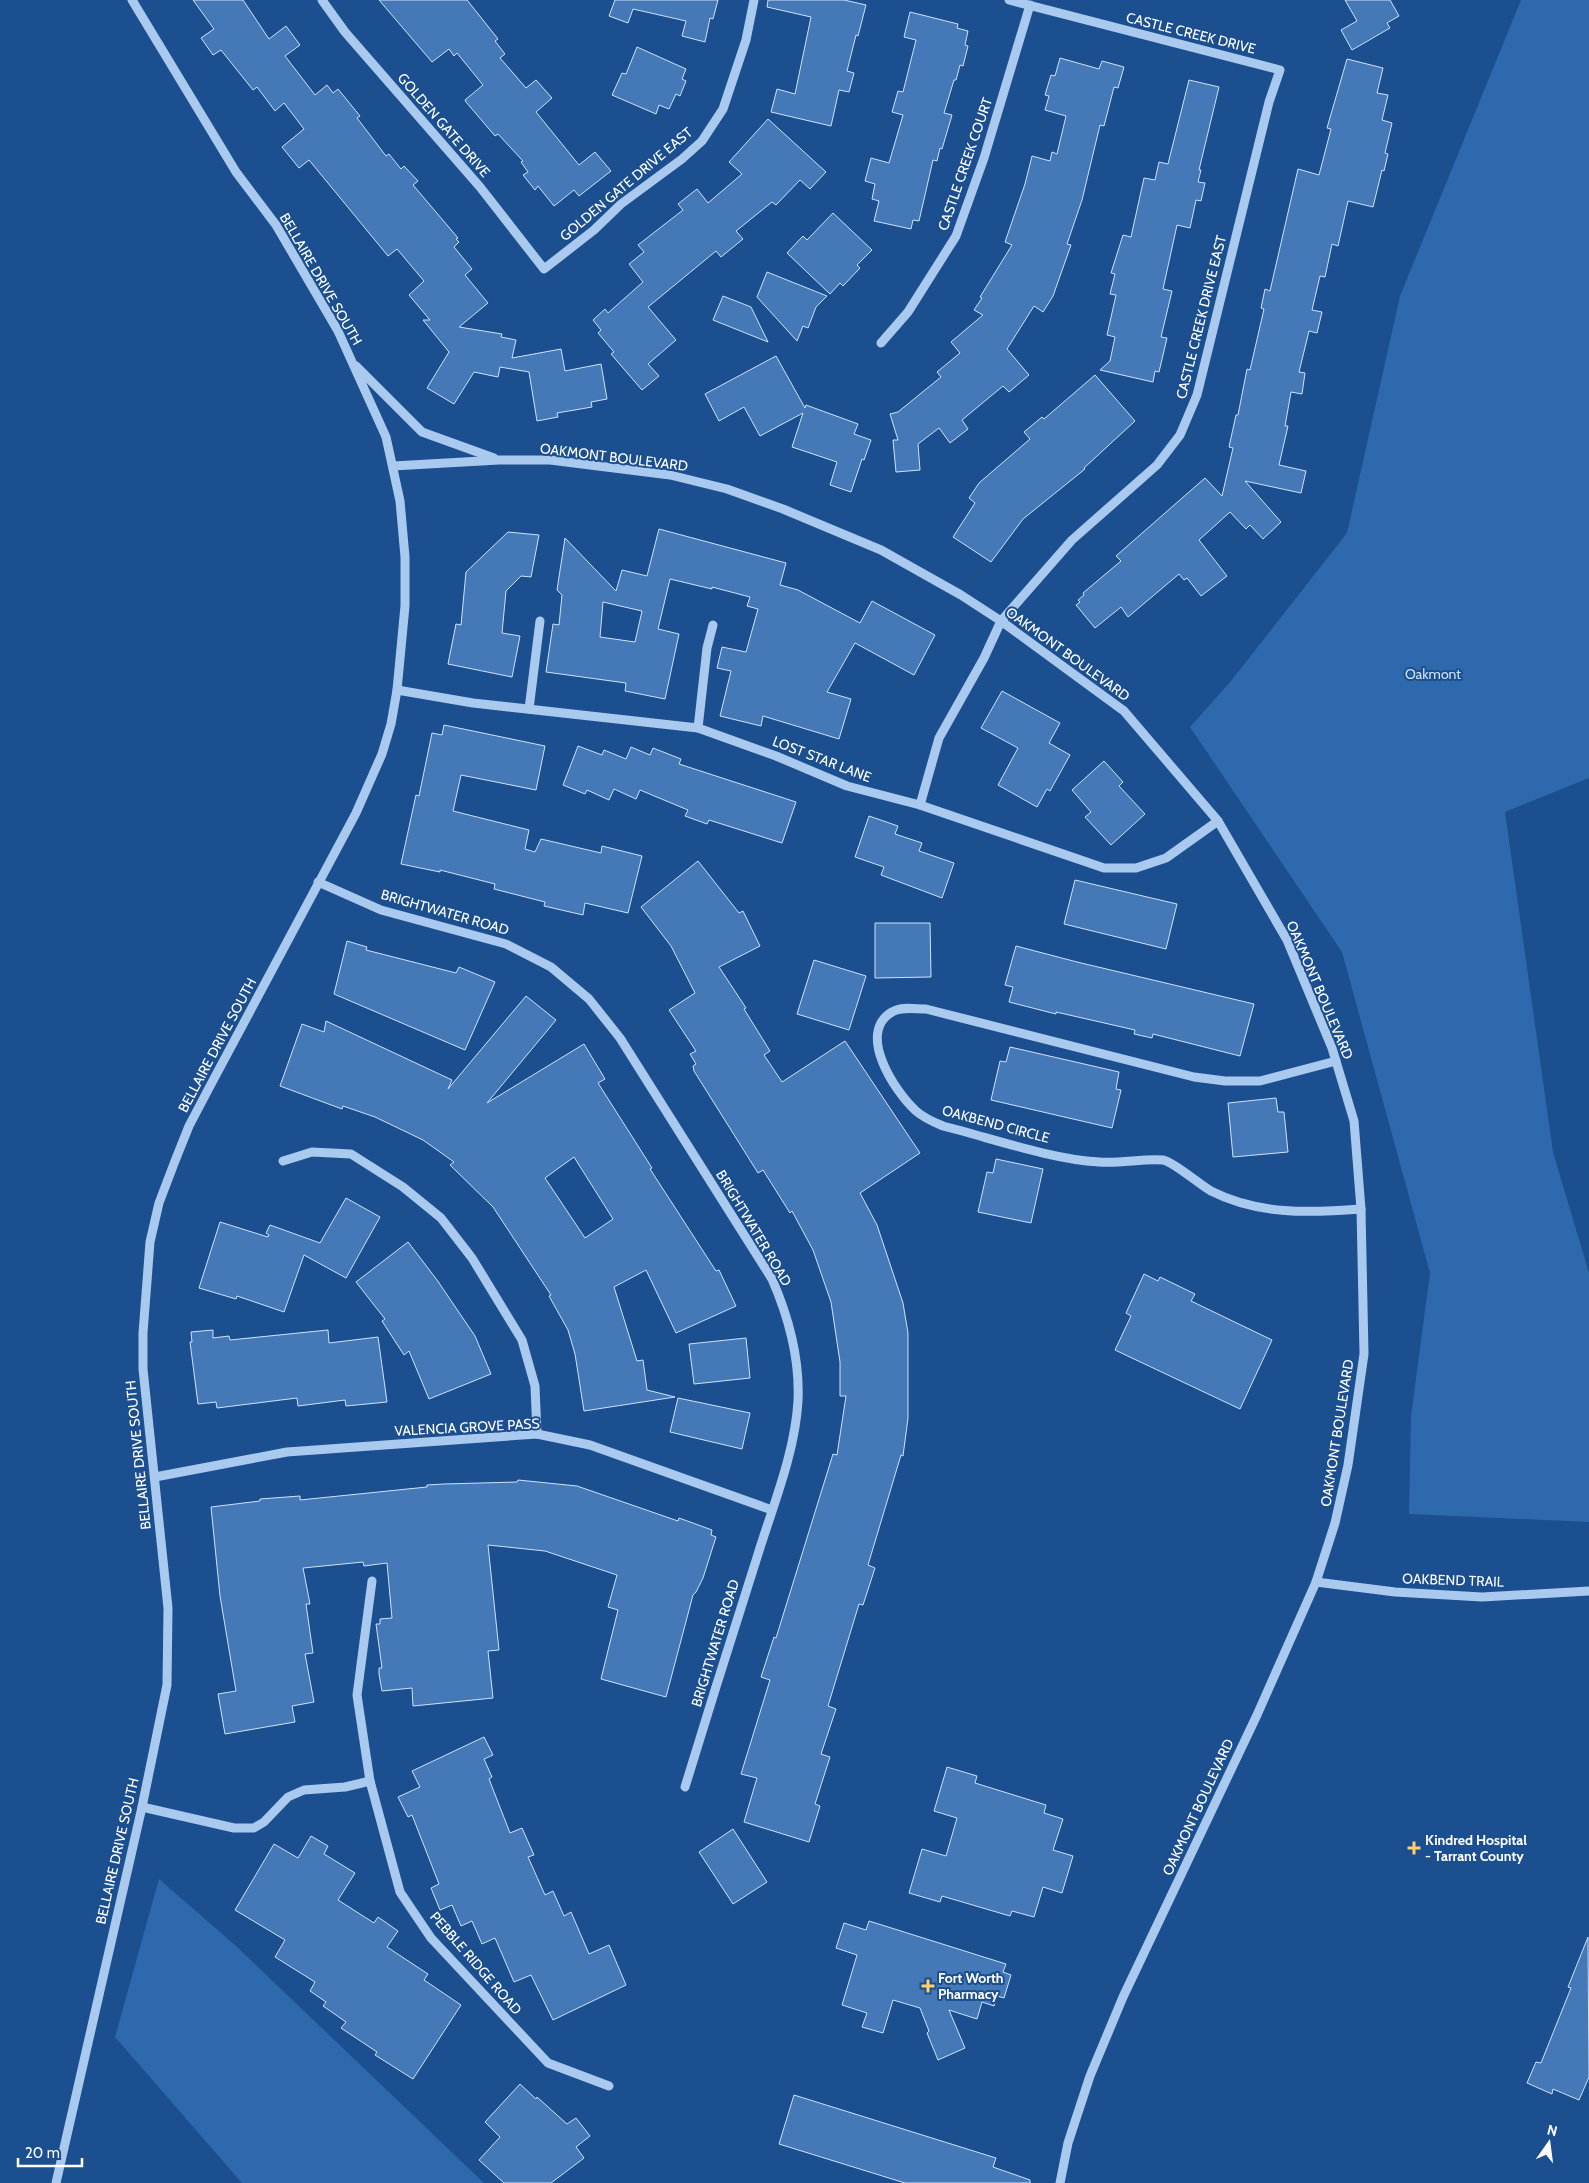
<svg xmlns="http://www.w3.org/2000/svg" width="1589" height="2183" viewBox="0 0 1589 2183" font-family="Cabin,sans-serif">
	<rect width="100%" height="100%" fill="#1b4f8f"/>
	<g fill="#2e69ad">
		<polygon points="1521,0 1589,0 1589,778 1505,812 1553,1152 1589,1273 1589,1522 1409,1514 1411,1416 1430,1273 1342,952 1190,727 1231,681 1347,533 1400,296"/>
		<polygon points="159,1879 236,1946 484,2183 242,2183 115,2037"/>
	</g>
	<g fill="#4478b7" stroke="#cfe3fa" fill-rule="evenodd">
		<polygon points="193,0 243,0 269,39 286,26 300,45 285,56 315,95 327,85 333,93 338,89 360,116 357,118 386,156 389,154 401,169 404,166 418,181 413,185 458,238 456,239 459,242 454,247 472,269 465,275 488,303 459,327 502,334 501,337 516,340 512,358 561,349 565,371 601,364 607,399 591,402 592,407 557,413 558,417 537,421 529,372 500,367 498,377 474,372 454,404 427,388 449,352 423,320 430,320 409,295 424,281 397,249 388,256 309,160 299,168 282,147 304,129 284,103 275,111 257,87 253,90 221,50 213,55 201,38 214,29"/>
		<polygon points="379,0 467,0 498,39 495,41 505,54 500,58 526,88 536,80 552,98 536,112 579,165 595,152 611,171 579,196 574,190 554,206 538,186 535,190 523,175 528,172 521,162 523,161 498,134 495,136 466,102 465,100 483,85 457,53 454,56 449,49 432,62"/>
		<polygon points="615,0 718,0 713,19 710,18 705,42 682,36 686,21 633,9 628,23 609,16"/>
		<polygon points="768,0 844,0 866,5 858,36 856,35 847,71 854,73 849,92 839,90 831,126 771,112 777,89 795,94 811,17 767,7"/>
		<polygon points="1345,0 1390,0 1399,16 1387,23 1390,28 1352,50 1341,30 1357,21"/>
		<polygon points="910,12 958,24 957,28 968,31 965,45 968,46 963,66 960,65 956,80 954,80 944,113 952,115 942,149 940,148 937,161 933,160 919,221 913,220 911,229 874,221 879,201 872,199 875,184 865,181 871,158 889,163 903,115 892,112 898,91 903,92 916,40 904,37"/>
		<polygon points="637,47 686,69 682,79 686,81 680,96 676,94 669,109 659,105 656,114 612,95 622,73 626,74"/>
		<polygon points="1060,58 1099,69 1102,61 1124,67 1118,88 1114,87 1104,126 1100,125 1082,200 1067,244 1071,245 1053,296 1043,312 1034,306 1007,349 1029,375 1009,392 1003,386 962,420 968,429 950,443 939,428 918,444 920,470 896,472 893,440 898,440 890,414 898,412 941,377 937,372 960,353 951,342 983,315 974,310 982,298 980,297 1012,245 1005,242 1025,184 1032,156 1050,161 1052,152 1057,154 1066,116 1045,110 1049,96 1045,95 1051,75 1055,76"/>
		<polygon points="1347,59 1383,68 1377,93 1388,95 1382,120 1392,123 1385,153 1388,154 1384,171 1382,170 1373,207 1348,201 1338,246 1332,244 1325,277 1320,276 1312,310 1322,312 1317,333 1309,331 1299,372 1305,373 1302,394 1291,392 1285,426 1288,426 1279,465 1306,471 1301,493 1245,481 1281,522 1263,539 1250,525 1246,529 1230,512 1199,540 1227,576 1201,596 1187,578 1184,580 1179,574 1128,617 1121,607 1095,628 1076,605 1080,602 1078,600 1084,595 1083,593 1121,561 1116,556 1205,478 1222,496 1233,448 1229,447 1236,415 1238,415 1247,369 1250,370 1264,309 1261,308 1265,289 1270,291 1298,169 1319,175 1331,129 1327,128"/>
		<polygon points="1189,80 1219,87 1199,170 1201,170 1198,182 1205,183 1201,201 1196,200 1190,228 1177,225 1163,289 1172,291 1161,337 1167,338 1159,372 1155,371 1153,382 1100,370 1110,361 1115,337 1107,335 1116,295 1110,294 1115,274 1111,273 1123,235 1131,237 1144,178 1155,180 1159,162 1168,164"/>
		<polygon points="768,119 826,172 810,189 800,180 776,205 772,202 736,231 743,239 721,257 716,251 648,307 676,340 648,364 659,376 642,390 611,354 614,352 598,333 601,330 593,320 605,309 608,313 643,282 629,264 644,252 638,245 683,210 678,204 697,189 708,203 742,174 729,162"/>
		<polygon points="833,213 872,250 857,265 860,268 843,286 840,283 830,294 787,253 803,236 807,240"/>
		<polygon points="767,272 827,296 816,307 808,328 803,326 797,341 757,297"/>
		<polygon points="723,296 751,307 768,342 713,320"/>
		<polygon points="776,356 805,408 806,405 858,424 854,434 871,440 864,460 862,459 851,492 830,485 837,462 792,447 803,413 760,436 744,407 719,421 705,394"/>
		<polygon points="1095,375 1135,421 1084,468 1085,469 1023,519 991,562 953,537 975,503 969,498 979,483 1030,439 1024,432 1042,417 1044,419"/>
		<path d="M 659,529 L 786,563 L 780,585 L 798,590 L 860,623 L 872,601 L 935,635 L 914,675 L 855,643 L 827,692 L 851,699 L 839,739 L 763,716 L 761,726 L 720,716 L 731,671 L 717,668 L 722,647 L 746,652 L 758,609 L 747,606 L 750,597 L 712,587 L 712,589 L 670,579 L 658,629 L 679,634 L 665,699 L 625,691 L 626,683 L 546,672 L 553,624 L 559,625 L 562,595 L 557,590 L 565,538 L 616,591 L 622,570 L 647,576 ZM 603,602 L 642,611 L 635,642 L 600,637 Z"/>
		<polygon points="508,532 539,535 531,577 521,576 506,591 502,633 520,636 512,677 448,664 456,624 461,625 466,572"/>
		<polygon points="1002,691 1060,723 1049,743 1070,755 1050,791 1047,789 1037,807 998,785 1018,748 981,728"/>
		<polygon points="444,725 545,746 536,790 461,775 453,811 529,830 525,849 535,852 541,839 601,853 602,846 642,856 628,913 585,903 583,915 544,906 545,902 494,889 495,884 440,870 440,872 401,864 416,795 419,796 432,733 442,735"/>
		<polygon points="578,746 602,755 604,750 626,759 631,747 650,755 653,748 681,759 679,764 796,802 782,843 709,820 707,824 685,816 688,810 640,790 636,799 614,789 609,800 587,790 585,794 563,785"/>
		<polygon points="1104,761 1123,782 1119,786 1145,814 1111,845 1085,817 1091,812 1072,790"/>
		<polygon points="869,816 898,826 895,834 922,843 919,851 954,863 942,898 881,875 884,867 855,857"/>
		<polygon points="698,861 739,913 743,911 760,946 719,967 746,1008 744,1009 770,1051 764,1055 782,1082 845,1041 920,1153 860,1193 877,1225 903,1303 908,1333 908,1418 903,1456 901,1455 868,1565 875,1568 863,1605 859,1604 828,1706 836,1709 821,1754 830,1757 815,1804 820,1806 809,1842 744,1822 757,1778 741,1774 770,1680 761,1677 774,1637 776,1638 833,1454 837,1455 846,1396 840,1396 840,1362 831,1302 813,1250 792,1211 790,1213 763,1170 758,1173 694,1071 693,1066 696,1064 690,1054 696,1051 669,1010 695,993 671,946 641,907"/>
		<polygon points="1075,880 1177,904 1166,949 1064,924"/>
		<polygon points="875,923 930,923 931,977 875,978"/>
		<polygon points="347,941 367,947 366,950 456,973 459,967 495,982 465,1050 334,994"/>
		<polygon points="1016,946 1077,962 1254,1004 1240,1056 1153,1034 1152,1038 1134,1034 1135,1030 1056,1012 1056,1014 1009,1002 1013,987 1005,985"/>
		<polygon points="814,960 866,976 849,1030 797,1014"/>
		<path d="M 526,996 L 556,1020 L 487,1103 L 584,1044 L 605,1079 L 598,1083 L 652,1168 L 650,1169 L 716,1271 L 719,1270 L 736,1306 L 676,1333 L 646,1270 L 614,1287 L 637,1361 L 643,1360 L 647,1390 L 675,1397 L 584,1411 L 575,1354 L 568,1330 L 549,1296 L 551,1295 L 493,1207 L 450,1165 L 454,1162 L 423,1140 L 375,1117 L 343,1106 L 342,1109 L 280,1086 L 302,1024 L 324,1032 L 326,1021 L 452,1080 L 448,1089 ZM 574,1157 L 613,1219 L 585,1238 L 545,1178 Z"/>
		<polygon points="1010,1047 1119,1072 1116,1089 1121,1090 1112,1128 991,1100 1000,1061 1006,1062"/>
		<polygon points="1276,1098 1278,1112 1284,1112 1288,1152 1233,1157 1228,1103"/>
		<polygon points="996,1159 1043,1169 1031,1223 978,1212 987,1172 993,1173"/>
		<polygon points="346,1198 380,1217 346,1278 304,1255 284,1312 237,1296 236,1299 199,1288 220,1222 268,1237 269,1235 266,1233 270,1225 320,1243"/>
		<polygon points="408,1242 437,1280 475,1336 491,1374 429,1399 409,1351 404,1355 382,1321 385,1319 356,1282"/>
		<polygon points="1144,1274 1158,1281 1160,1277 1195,1294 1191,1301 1272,1340 1240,1409 1115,1350 1131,1316 1126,1313"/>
		<polygon points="213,1330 213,1338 229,1336 230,1340 328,1330 329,1343 378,1337 387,1402 346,1406 345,1400 298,1406 297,1398 217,1408 216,1402 198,1404 190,1342 192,1342 191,1332"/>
		<polygon points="746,1338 750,1378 694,1384 689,1344"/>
		<polygon points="678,1398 750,1413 742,1449 670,1432"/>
		<polygon points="518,1480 577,1486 678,1521 679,1518 712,1530 711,1535 716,1537 703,1578 696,1592 693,1595 666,1697 601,1679 618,1610 608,1607 617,1575 545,1551 488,1545 499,1650 488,1651 493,1698 413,1706 412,1688 382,1691 379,1674 379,1668 382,1668 376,1624 380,1624 380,1619 392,1618 387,1563 364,1566 363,1562 303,1568 310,1604 306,1604 313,1653 305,1654 314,1702 292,1706 295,1722 225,1734 218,1694 236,1691 220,1596 211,1507 260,1501 260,1499 300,1496 300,1500 427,1487 427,1485 444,1484 517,1482"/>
		<polygon points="484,1737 493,1755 484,1759 492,1777 489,1779 510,1833 522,1828 534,1855 528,1857 545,1895 553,1891 564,1916 571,1912 589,1954 609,1945 626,1985 553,2020 531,1975 514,1982 495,1938 482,1944 472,1921 461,1926 452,1905 440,1910 431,1888 439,1884 412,1815 408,1817 398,1797 420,1787 412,1771"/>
		<polygon points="947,1767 977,1776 975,1783 1046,1805 1044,1813 1063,1819 1053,1850 1073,1856 1062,1893 1043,1887 1034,1917 1012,1911 1010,1916 942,1896 940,1902 909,1893 922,1849 946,1856 957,1818 934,1811"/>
		<polygon points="733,1829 767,1882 733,1904 699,1852"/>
		<polygon points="311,1836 328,1846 324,1854 355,1873 338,1900 374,1923 378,1917 398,1931 387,1947 428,1974 424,1980 461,2005 413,2079 375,2055 377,2052 341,2028 346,2022 323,2006 326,2002 310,1991 315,1982 275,1957 285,1940 235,1910 274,1844 298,1858"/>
		<polygon points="869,1921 1006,1964 1003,1972 1011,1975 1004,1998 997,1996 994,2006 982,2002 977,2019 949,2010 965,2048 938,2060 927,2033 929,2031 920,2008 893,2000 883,2033 862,2027 867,2013 842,2005 857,1955 836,1948 844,1923 866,1930"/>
		<polygon points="1588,1937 1589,2077 1579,2100 1553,2089 1552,2094 1527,2083 1536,2062 1541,2063 1571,1988 1568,1987"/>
		<polygon points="520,2084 536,2099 537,2097 567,2124 576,2118 590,2136 576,2147 584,2158 551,2183 504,2183 479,2160 500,2137 485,2122"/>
		<polygon points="794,2095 996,2158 993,2167 1030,2180 1030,2183 905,2183 779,2144"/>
	</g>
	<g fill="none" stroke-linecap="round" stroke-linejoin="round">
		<g stroke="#a9c9ee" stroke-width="9">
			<polyline points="322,0 345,32 480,187 544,269 594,230 621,204 682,159 702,141 723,109 746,40 754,0"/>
			<polyline points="881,343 908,312 956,236 984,158 1030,5"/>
			<polyline points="356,366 422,432 494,458"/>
			<polyline points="393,466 499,460 550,460 670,475 727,489 783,509 881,550 961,595 1001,621 1124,711 1218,821 1287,940 1332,1048 1354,1121 1361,1209 1364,1354 1348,1465 1335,1523 1316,1582 1257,1715 1123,1997 1090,2076 1068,2143 1060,2183"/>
			<polyline points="397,690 473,703 698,728 776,756 847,786 920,805 1104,868 1136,868 1166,858 1218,821"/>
			<polyline points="529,709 540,621"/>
			<polyline points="698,728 707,648 713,625"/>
			<polyline points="920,805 939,738 984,658 1001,621 1072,540 1157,465 1180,435 1197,395 1269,102 1280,70 1009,0"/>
			<path d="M 318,882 L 381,910 L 506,944 L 551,967 L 589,999 L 620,1038 L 772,1279 C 789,1318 800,1358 798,1401 C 795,1452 774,1503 759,1551 C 734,1630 709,1708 685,1787"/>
			<path d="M 1336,1061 L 1260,1081 L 1225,1081 L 1194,1077 L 926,1009 C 915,1009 901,1006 892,1012 C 856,1033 895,1092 916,1111 C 924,1118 933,1122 943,1126 C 991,1138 1050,1159 1099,1162 C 1119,1164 1145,1158 1163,1160 C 1174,1162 1200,1185 1211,1191 C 1258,1215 1310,1213 1361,1209"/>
			<polyline points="283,1161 312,1152 351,1154 403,1187 441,1218 472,1258 522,1340 535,1386 537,1434"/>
			<polyline points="155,1477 287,1452 537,1434 590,1445 772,1510"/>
			<polyline points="372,1581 357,1695 370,1781 400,1892 431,1938 548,2063 609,2086"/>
			<polyline points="1316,1582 1395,1592 1482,1597 1589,1591"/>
			<polyline points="142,1807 234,1828 254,1828 264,1822 288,1797 304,1790 345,1787 370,1781"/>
			<polyline points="56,2183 142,1807 167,1685 168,1608 143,1369 143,1333 150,1242 159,1203 175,1161 189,1126 209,1088 356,813 382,754 391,724 397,690 405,606 405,557 400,501 386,437 338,331 276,225 236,172 132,0"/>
		</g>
	</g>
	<g fill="#ffd166" stroke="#1b4f8f" stroke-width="2">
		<path d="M1411.5 1840.5h5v5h5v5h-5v5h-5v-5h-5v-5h5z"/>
		<path d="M925.5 1978.5h5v5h5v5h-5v5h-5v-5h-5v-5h5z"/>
	</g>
	<g text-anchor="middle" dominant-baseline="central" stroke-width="4" stroke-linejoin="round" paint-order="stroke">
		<g font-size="14" fill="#fff" stroke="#1b4f8f">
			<text transform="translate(1191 33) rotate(14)">CASTLE CREEK DRIVE</text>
			<text transform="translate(444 125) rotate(49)">GOLDEN GATE DRIVE</text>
			<text transform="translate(965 164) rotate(-71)">CASTLE CREEK COURT</text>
			<text transform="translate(626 184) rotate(-40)">GOLDEN GATE DRIVE EAST</text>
			<text transform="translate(321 279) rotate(60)">BELLAIRE DRIVE SOUTH</text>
			<text transform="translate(1201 317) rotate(-76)">CASTLE CREEK DRIVE EAST</text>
			<text transform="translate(614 457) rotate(7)">OAKMONT BOULEVARD</text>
			<text transform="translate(1068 654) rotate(36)">OAKMONT BOULEVARD</text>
			<text transform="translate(822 759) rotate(21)">LOST STAR LANE</text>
			<text transform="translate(445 912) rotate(16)">BRIGHTWATER ROAD</text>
			<text transform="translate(1320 990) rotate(67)">OAKMONT BOULEVARD</text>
			<text transform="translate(217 1045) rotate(-62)">BELLAIRE DRIVE SOUTH</text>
			<text transform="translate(996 1124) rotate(15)">OAKBEND CIRCLE</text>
			<text transform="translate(754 1228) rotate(59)">BRIGHTWATER ROAD</text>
			<text transform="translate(467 1427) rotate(-3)">VALENCIA GROVE PASS</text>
			<text transform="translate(1337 1433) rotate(-81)">OAKMONT BOULEVARD</text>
			<text transform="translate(138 1455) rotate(-96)">BELLAIRE DRIVE SOUTH</text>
			<text transform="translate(1453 1580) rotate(2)">OAKBEND TRAIL</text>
			<text transform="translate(715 1643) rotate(-73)">BRIGHTWATER ROAD</text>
			<text transform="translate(1198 1807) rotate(-65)">OAKMONT BOULEVARD</text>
			<text transform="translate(117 1851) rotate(-77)">BELLAIRE DRIVE SOUTH</text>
			<text transform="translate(476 1963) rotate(49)">PEBBLE RIDGE ROAD</text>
		</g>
		<g font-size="14" fill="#cfe3fa" stroke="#1b4f8f">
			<text x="1433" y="674">Oakmont</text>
		</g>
		<g font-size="14" font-weight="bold" fill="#fff" stroke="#1b4f8f" text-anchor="start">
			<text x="1425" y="1840">Kindred Hospital<tspan x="1425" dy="16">- Tarrant County</tspan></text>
			<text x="938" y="1978">Fort Worth<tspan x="938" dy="16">Pharmacy</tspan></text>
		</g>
	</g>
	<g transform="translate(1549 2143) rotate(14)" stroke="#1b4f8f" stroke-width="4" paint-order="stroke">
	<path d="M0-4L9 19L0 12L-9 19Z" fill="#ffffff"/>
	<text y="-8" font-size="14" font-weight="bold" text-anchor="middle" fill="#ffffff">N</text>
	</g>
	<path d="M18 2158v8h64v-8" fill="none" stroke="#ffffff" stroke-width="2.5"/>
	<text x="25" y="2158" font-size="15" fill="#ffffff" stroke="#1b4f8f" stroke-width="4" paint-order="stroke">20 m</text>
</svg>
